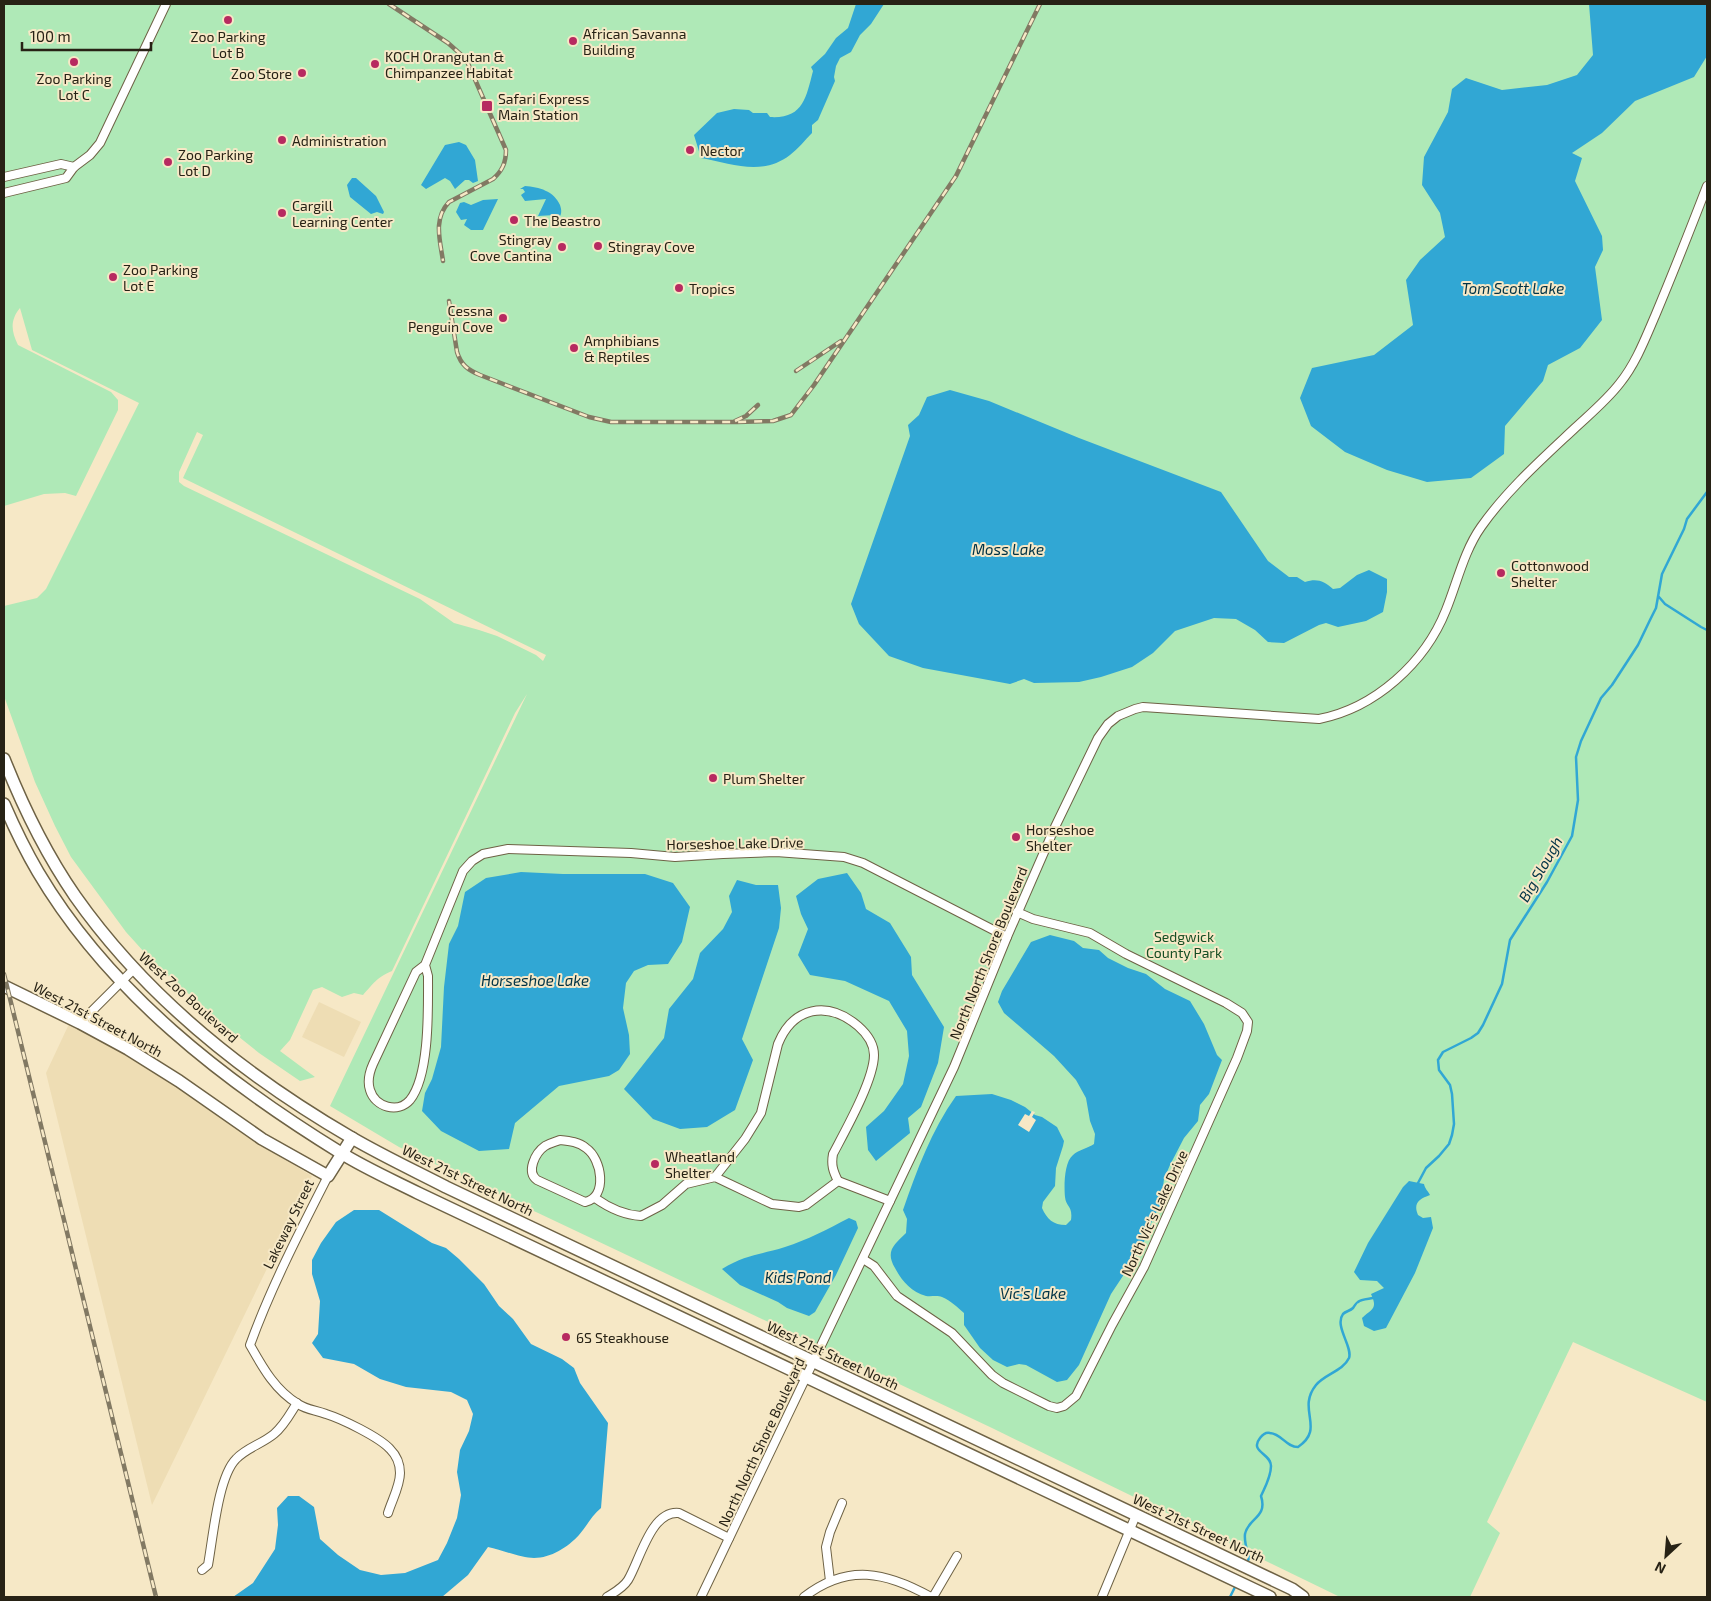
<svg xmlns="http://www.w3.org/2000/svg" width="1711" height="1601" viewBox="0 0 1711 1601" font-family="'Exo 2',sans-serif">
	<rect width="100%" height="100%" fill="#f6e8c6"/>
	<g fill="#eeddb4">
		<polygon points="319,1002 361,1022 344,1057 302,1037"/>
		<polygon points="69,1024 136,1061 201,1101 260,1145 312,1176 152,1505 46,1073"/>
	</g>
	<path fill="#afe9b7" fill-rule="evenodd" d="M 4,4 L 1707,4 L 1707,1402 L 1573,1342 L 1487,1522 L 1500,1533 L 1470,1597 L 1340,1597 L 992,1428 L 399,1147 L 330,1106 L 527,694 L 515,713 L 392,971 C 376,978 374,983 363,995 L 354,993 L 342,997 L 322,987 L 313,990 L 290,1040 L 280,1051 L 315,1077 L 300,1081 L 259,1053 L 219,1021 L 154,963 L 126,932 L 71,857 L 55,826 L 35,782 L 4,696 L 4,606 L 37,598 L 46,589 L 139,403 L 32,350 L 20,308 C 10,320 11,331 18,345 L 111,392 L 118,400 L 118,410 L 76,496 L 65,493 L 44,494 L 4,506 ZM 197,432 L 203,435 L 183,478 L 546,655 L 543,661 L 536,655 L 497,636 L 479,630 L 454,623 L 420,599 L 184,486 L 179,482 L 179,472 Z"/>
	<g fill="#31a7d4">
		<path d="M 856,4 L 884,4 L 871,24 L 860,35 L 851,52 L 840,58 L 836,66 L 834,77 L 835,81 L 818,120 L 812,125 L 812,133 C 805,140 798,149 790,155 C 763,176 732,164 701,158 L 694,135 L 717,113 L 734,109 L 749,110 L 753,113 L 767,113 L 770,117 C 803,119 806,98 813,71 L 811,67 L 825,54 L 836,38 L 848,28 Z"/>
		<polygon points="1589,4 1707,4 1707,56 1694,77 1635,101 1602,133 1572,153 1582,158 1575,181 1602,236 1603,250 1595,267 1602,320 1580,348 1548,365 1543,381 1505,426 1504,454 1471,478 1427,482 1387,470 1345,452 1311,426 1300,398 1312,368 1374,355 1413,325 1406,280 1420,260 1445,237 1440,213 1422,185 1424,157 1448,112 1452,89 1466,78 1502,90 1547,85 1577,75 1593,55"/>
		<polygon points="459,142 466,145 475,160 478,181 473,183 469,180 465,180 455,189 450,181 445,178 426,189 421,185 445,145"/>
		<polygon points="352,178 356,178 376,196 384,212 383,214 377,212 371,214 350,197 347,185"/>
		<path d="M 525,186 C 539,187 554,191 560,205 C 562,211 562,215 557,220 L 555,215 L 538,216 L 546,199 L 525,201 L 521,195 L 525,192 L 523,189 L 520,189 Z"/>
		<polygon points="498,199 483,230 471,230 464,225 467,219 461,220 456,212 460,203 464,202 471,205 483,200"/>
		<path d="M 950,390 L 989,401 L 1079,438 L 1221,492 L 1268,561 L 1289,577 L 1297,577 L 1305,582 C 1317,578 1324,581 1333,589 L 1340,588 L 1357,575 L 1369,570 L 1387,579 L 1387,592 L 1383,612 L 1366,621 L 1338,627 L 1326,623 L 1319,625 L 1284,643 L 1268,642 L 1255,630 L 1236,619 L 1214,618 L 1175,631 L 1153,653 L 1132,667 L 1101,677 L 1079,682 L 1034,683 L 1024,679 L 1010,684 L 923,668 L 889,656 L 859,624 L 851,604 L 910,436 L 908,425 L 919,415 L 927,397 Z"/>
		<polygon points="521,872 563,874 645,874 673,883 690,907 682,942 668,964 648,965 634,971 626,983 623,1008 629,1035 630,1054 619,1070 609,1076 559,1086 515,1123 509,1149 479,1151 441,1131 422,1111 425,1093 432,1079 441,1047 444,987 449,944 458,926 465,892 486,878"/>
		<polygon points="847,873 861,893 866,909 890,923 911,957 912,975 944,1027 938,1063 921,1107 908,1118 910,1133 876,1161 868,1150 866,1127 884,1111 903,1084 909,1056 907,1031 889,1001 845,981 810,975 798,955 808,929 801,914 796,896 818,879"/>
		<polygon points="737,880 756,885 778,885 781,908 779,928 742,1039 753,1060 735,1110 707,1127 680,1129 653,1119 624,1089 664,1038 669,1009 693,979 700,953 723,929 732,912 729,896"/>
		<path d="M 1050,935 L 1074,941 L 1083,948 L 1099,950 L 1108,958 L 1128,968 L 1146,974 L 1165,989 L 1190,1001 L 1204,1024 L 1217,1055 L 1222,1060 L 1209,1094 L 1200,1105 L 1198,1121 L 1184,1138 L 1170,1165 L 1164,1179 L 1161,1204 L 1153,1218 L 1142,1247 L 1111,1294 L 1079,1365 L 1067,1380 L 1057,1382 L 1026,1365 L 1019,1364 L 1007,1367 L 993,1360 L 980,1348 L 964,1325 L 964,1313 C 957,1307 951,1301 942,1297 C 937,1295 931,1297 926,1296 C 911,1292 902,1281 895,1268 C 885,1251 894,1245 906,1233 L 907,1219 L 903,1210 C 917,1170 931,1131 956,1096 L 992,1094 L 1011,1100 L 1025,1107 L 1035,1115 L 1042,1117 L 1057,1127 L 1064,1141 L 1063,1146 L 1056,1168 L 1055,1186 L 1043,1202 L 1042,1208 C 1047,1219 1053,1225 1066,1225 L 1071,1220 C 1073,1206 1066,1207 1065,1197 C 1064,1187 1064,1162 1073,1155 C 1078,1150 1088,1148 1094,1144 L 1095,1134 L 1090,1121 L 1086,1098 L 1076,1080 L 1054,1056 L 1004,1013 L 998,1002 L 1002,991 L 1031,942 Z"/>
		<path d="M 1409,1181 L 1424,1184 C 1425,1189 1428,1191 1430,1195 C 1419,1199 1413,1203 1418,1215 L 1423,1218 L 1431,1217 L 1433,1228 L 1415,1273 L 1386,1328 L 1374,1331 L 1364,1326 L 1362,1318 C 1372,1309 1378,1309 1371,1294 L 1384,1288 L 1377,1281 L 1360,1280 L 1354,1272 L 1368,1243 L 1403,1187 Z"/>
		<path d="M 354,1210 L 379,1210 L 432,1243 L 446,1248 L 459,1259 L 484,1284 L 499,1306 L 513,1319 L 531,1344 L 562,1359 L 574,1368 L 580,1383 L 608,1423 L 601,1508 C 592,1515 587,1526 579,1535 C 568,1547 551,1558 534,1558 C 521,1558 502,1550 488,1547 L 468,1575 L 442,1597 L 233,1597 L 253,1583 L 275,1549 L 278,1525 L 277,1508 L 288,1496 L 299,1496 L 314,1507 L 320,1539 L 338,1555 L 360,1570 L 381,1575 L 405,1573 L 438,1560 L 447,1543 L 457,1518 L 461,1495 L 457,1472 L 460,1450 L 469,1431 L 473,1414 L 467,1400 L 451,1392 L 406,1387 L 380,1379 L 354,1364 L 323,1358 L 312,1343 L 318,1334 L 320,1301 L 312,1274 L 312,1260 L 321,1243 L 336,1222 Z"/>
		<path d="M 849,1218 L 856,1221 L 858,1228 L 836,1275 L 815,1312 L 809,1316 L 787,1308 L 778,1302 L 740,1285 L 722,1269 C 746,1254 760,1255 785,1247 C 807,1240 828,1229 849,1218 Z"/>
	</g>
	<polygon fill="#f6e8c6" points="1032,1111 1035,1112 1032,1117 1036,1120 1029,1132 1018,1125 1025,1114 1029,1116"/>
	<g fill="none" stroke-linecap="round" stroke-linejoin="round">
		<g stroke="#31a7d4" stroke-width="2.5">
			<polyline points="1659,597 1665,604 1701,627 1707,630"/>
			<polyline points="1418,1183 1426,1168 1439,1156 1449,1144 1452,1135 1454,1124 1452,1094 1450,1085 1439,1070 1438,1060 1443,1052 1471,1038 1478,1033 1483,1025 1502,984 1510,940 1547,882 1572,836 1578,800 1576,757 1581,741 1601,698 1612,685 1638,645 1650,620 1656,608 1662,574 1684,529 1687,519 1707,492"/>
			<path d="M 1246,1565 L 1249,1558 C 1247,1550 1244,1542 1245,1534 C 1248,1518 1268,1518 1261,1496 C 1265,1487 1271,1477 1271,1466 C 1271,1453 1249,1452 1260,1438 C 1263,1434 1266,1432 1270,1433 C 1282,1434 1286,1447 1298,1447 C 1326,1428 1296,1410 1316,1385 C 1325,1374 1343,1371 1349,1358 C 1353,1347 1334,1326 1343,1314 C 1346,1311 1350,1311 1353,1308 C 1353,1308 1357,1302 1358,1302 C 1361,1299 1368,1299 1373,1298"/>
			<polyline points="1230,1597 1236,1585"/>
		</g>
		<g stroke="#6e6245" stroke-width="10">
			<g id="street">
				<polyline points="4,177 61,164 74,167"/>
				<polyline points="4,193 66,178 74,167 90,155 100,143 166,4"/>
				<path d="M 425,965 L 428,976 C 428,1007 430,1075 410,1100 C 398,1114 375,1107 370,1090 C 367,1081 369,1073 373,1064 L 416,972 L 425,965 L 463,871 L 472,861 L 483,854 L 508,849 L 631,853 L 675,857 L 723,854 L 776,852 L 844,857 L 863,863 L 1007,937"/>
				<polyline points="80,1023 134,969"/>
				<path d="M 560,1140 C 570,1141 579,1142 586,1148 C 602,1159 608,1197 585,1202 L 537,1180 C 526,1172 535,1153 545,1146 C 550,1143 555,1142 560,1140 Z"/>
				<path d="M 328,1176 C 300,1231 271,1287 250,1345 C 263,1368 275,1390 298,1404 C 307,1410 316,1410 326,1414 C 342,1419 379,1437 390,1449 C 396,1455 400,1464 400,1473 C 400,1486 392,1500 388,1513"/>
				<path d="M 715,1177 L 745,1139 L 761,1113 L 778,1044 C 793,1007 827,1000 858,1026 C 866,1033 874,1043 874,1055 C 874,1080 845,1131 833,1154 C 831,1165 833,1171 838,1181"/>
				<path d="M 595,1198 C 609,1208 623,1215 641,1216 L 662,1205 L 686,1184 L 715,1177 L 772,1204 L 799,1207 L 806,1205 L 838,1181 L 890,1201"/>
				<polyline points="863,1259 874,1266 897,1296 952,1333 992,1375 1003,1383 1049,1406 1057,1408 1064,1406 1076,1396 1112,1325 1144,1267 1237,1058 1247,1031 1248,1022 1242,1013 1226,1003 1126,954 1090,933 1033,919 1017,912"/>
				<path d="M 202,1570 L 208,1565 C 213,1538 218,1477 236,1459 C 246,1448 262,1444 274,1434 C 284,1426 290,1414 297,1403"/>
				<polyline points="830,1581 826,1547 830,1532 842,1503"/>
				<path d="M 607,1597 C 615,1592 623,1588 628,1580 C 640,1560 651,1510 679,1513 L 729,1538"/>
				<path d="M 701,1597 L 954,1067 L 1007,937 L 1055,827 L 1098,738 L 1108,724 L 1118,716 L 1135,709 L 1143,707 L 1319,719 C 1375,708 1425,663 1446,610 C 1457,583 1464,551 1481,527 C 1507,490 1542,459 1575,428 C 1590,414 1607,400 1620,383 C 1636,363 1645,339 1655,316 C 1673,273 1690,230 1707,186"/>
				<path d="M 804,1597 C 848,1563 886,1572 931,1597"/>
				<polyline points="933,1597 957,1556"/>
				<polyline points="1102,1597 1136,1515"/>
			</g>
		</g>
		<g stroke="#6e6245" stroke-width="14">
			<g id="secondary">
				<path d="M 4,759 C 23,807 46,854 75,896 C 146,997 247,1077 352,1138 C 383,1156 415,1171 446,1187 L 1292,1589 L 1303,1597"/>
				<path d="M 4,804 C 14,827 25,850 38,872 C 109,992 224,1081 341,1153 C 365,1168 392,1180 418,1193 L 1270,1597"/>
				<polyline points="4,986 80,1023 128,1049 179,1081 262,1139 328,1176 352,1138"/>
			</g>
		</g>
		<use href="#street" stroke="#fff" stroke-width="8"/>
		<use href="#secondary" stroke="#fff" stroke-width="11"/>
		<g stroke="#827963" stroke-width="4.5">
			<g id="rail">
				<path d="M 389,4 L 448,43 L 466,59 L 506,150 C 506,163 502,171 493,179 L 449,202 C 433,219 440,240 443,261"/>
				<path d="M 449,301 L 457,352 C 461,365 468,370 480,375 L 589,417 L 611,422 L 737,422 L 773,421 L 791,415 L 814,385 L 956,176 L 1040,4"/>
				<polyline points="796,371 841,341"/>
				<polyline points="735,421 746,416 758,405"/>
				<polyline points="4,974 156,1597"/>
			</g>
		</g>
		<use href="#rail" stroke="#f6e8c6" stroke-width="2.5" stroke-dasharray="8" stroke-linecap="butt"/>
	</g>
	<g fill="#b72a60" stroke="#f6e8c6" stroke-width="2">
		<circle cx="228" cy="20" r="5"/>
		<circle cx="573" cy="41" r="5"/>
		<circle cx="74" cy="62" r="5"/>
		<circle cx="375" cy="64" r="5"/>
		<circle cx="302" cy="73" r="5"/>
		<rect x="481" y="100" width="12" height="12" rx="2.5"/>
		<circle cx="282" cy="140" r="5"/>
		<circle cx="690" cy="150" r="5"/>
		<circle cx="168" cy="162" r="5"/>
		<circle cx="282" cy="213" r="5"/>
		<circle cx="514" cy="220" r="5"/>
		<circle cx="598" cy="246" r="5"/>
		<circle cx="562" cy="247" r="5"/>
		<circle cx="113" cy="277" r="5"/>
		<circle cx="679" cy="288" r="5"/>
		<circle cx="503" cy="318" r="5"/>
		<circle cx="574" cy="348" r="5"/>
		<circle cx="1501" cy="573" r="5"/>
		<circle cx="713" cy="778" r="5"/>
		<circle cx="1016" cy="837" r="5"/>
		<circle cx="655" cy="1164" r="5"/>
		<circle cx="566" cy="1337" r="5"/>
	</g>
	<g text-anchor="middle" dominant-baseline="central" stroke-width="4" stroke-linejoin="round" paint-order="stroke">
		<g font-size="14" fill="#272215" stroke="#f6e8c6" text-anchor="start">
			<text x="583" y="33">African Savanna<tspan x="583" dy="16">Building</tspan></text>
			<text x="228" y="36" text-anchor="middle">Zoo Parking<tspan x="228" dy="16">Lot B</tspan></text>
			<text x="385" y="56">KOCH Orangutan &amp;<tspan x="385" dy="16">Chimpanzee Habitat</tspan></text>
			<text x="292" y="73" text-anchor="end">Zoo Store</text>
			<text x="74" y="78" text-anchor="middle">Zoo Parking<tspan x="74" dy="16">Lot C</tspan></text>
			<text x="498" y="98">Safari Express<tspan x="498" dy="16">Main Station</tspan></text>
			<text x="292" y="140">Administration</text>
			<text x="700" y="150">Nector</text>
			<text x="178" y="154">Zoo Parking<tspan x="178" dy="16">Lot D</tspan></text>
			<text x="292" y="205">Cargill<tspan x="292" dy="16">Learning Center</tspan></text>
			<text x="524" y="220">The Beastro</text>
			<text x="552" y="239" text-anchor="end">Stingray<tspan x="552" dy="16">Cove Cantina</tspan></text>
			<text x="608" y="246">Stingray Cove</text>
			<text x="123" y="269">Zoo Parking<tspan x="123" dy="16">Lot E</tspan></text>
			<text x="689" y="288">Tropics</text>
			<text x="493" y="310" text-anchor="end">Cessna<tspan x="493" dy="16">Penguin Cove</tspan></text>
			<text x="584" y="340">Amphibians<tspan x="584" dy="16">&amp; Reptiles</tspan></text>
			<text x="1511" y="565">Cottonwood<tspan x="1511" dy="16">Shelter</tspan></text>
			<text x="723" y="778">Plum Shelter</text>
			<text x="1026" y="829">Horseshoe<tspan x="1026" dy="16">Shelter</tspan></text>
			<text x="665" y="1156">Wheatland<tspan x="665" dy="16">Shelter</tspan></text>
			<text x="576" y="1337">6S Steakhouse</text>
		</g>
		<g font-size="14" fill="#272215" stroke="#f6e8c6">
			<text transform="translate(735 843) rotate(-1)">Horseshoe Lake Drive</text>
			<text transform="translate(988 953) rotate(-68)">North North Shore Boulevard</text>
			<text transform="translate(189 997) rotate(42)">West Zoo Boulevard</text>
			<text transform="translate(98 1019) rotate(28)">West 21st Street North</text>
			<text transform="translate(468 1180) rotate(26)">West 21st Street North</text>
			<text transform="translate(1154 1213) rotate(-65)">North Vic's Lake Drive</text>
			<text transform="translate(288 1224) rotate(-64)">Lakeway Street</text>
			<text transform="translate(833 1355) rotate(25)">West 21st Street North</text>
			<text transform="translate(761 1442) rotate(-65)">North North Shore Boulevard</text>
			<text transform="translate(1199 1528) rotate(25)">West 21st Street North</text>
		</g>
		<g font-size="14" fill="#154d23" stroke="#f6e8c6">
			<text x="1184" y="936">Sedgwick<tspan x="1184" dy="16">County Park</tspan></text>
		</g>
		<g font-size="15" font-style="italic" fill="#003346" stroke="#f6e8c6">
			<text x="1513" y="288">Tom Scott Lake</text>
			<text x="1008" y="549">Moss Lake</text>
			<text transform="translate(1540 869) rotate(-60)">Big Slough</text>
			<text x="535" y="980">Horseshoe Lake</text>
			<text x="798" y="1277">Kids Pond</text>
			<text x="1033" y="1293">Vic's Lake</text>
		</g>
	</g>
	<rect width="1711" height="1601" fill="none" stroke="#272215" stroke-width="10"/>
	<g transform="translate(1666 1556) rotate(206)" stroke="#f6e8c6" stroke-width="4" paint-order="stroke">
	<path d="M0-4L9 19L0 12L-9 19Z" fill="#272215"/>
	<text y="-8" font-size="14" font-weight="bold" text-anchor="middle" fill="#272215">N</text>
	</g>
	<path d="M22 42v8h129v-8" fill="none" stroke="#272215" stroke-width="2.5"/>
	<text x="30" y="42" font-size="15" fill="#272215" stroke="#f6e8c6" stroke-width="4" paint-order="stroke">100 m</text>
</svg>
